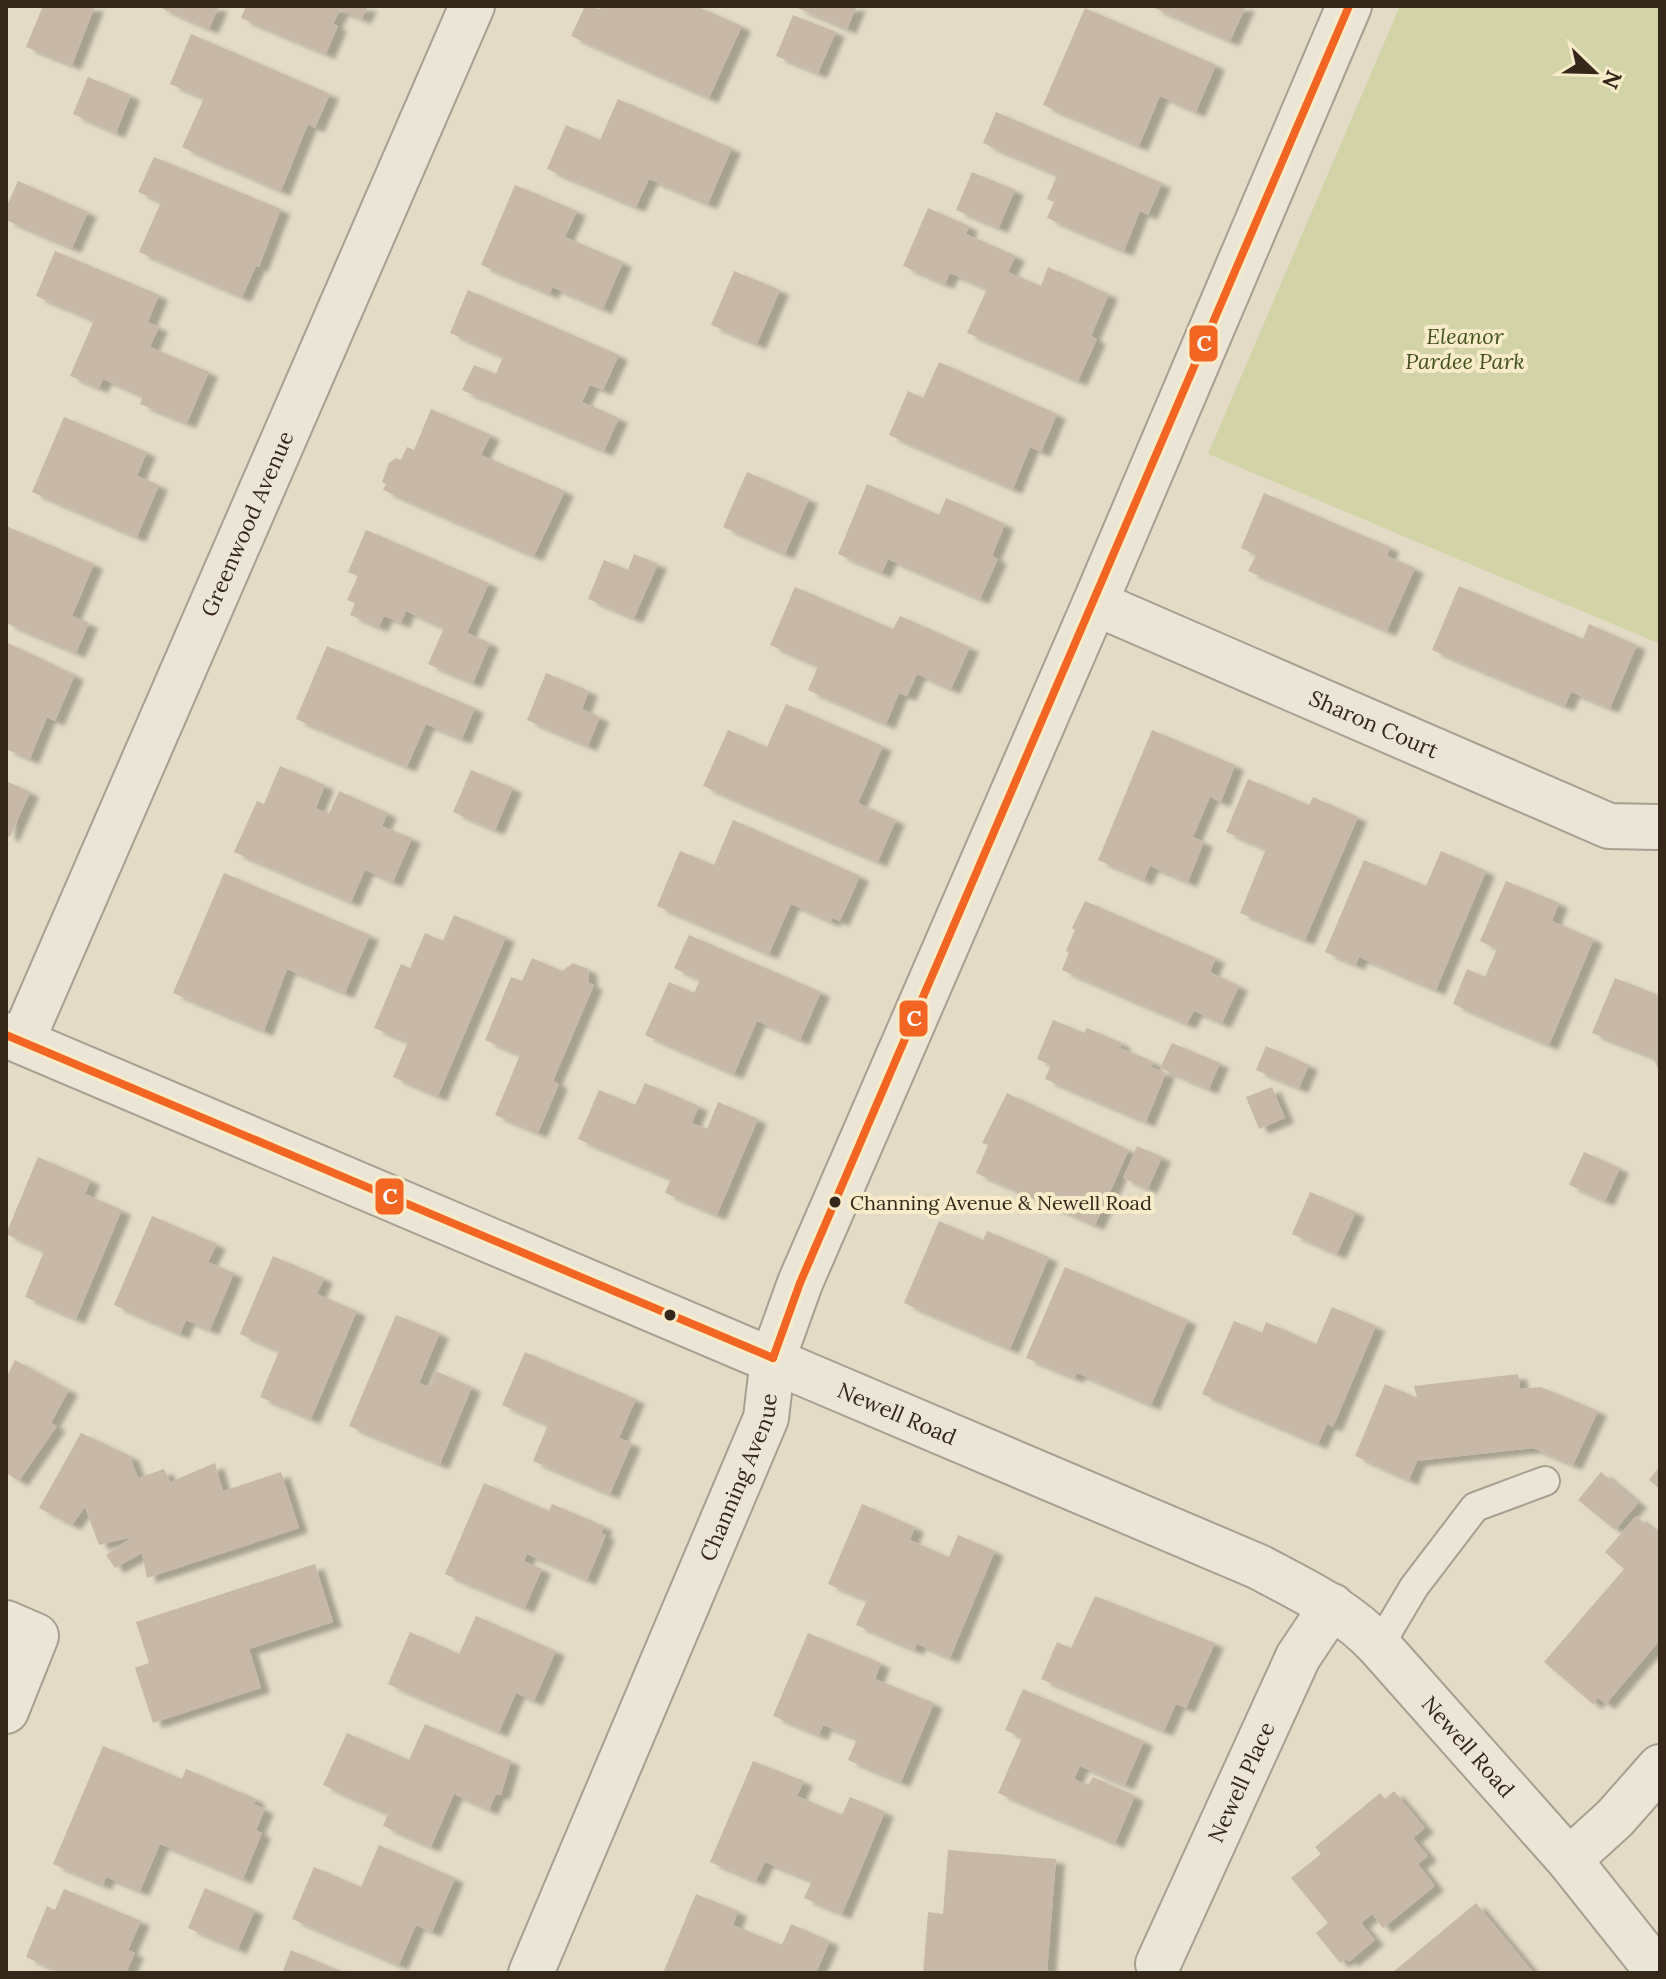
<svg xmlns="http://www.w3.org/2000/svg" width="1666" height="1979" viewBox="0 0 1666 1979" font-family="Lora,serif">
	<defs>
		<filter id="shadow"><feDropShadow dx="9" dy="5" stdDeviation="2" flood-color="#0004"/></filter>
	</defs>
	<rect width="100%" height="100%" fill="#e3dbc6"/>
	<polygon fill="#d2d4a7" points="1400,6 1660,6 1660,644 1208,454"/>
	<g fill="#c7b8a7" filter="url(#shadow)">
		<polygon points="43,6 95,6 72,65 26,47"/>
		<polygon points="157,6 219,6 209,29"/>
		<polygon points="246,6 368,6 362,19 340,10 333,24 338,26 326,54 241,18"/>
		<polygon points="585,6 600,9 601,6 696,6 742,26 709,98 571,36"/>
		<polygon points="793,6 857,6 847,29"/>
		<polygon points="1150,6 1246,6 1230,41"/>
		<polygon points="1085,8 1216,65 1196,112 1160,96 1139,146 1043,105"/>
		<polygon points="793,15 836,32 818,73 776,56"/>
		<polygon points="191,34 330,94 315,128 308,124 281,191 182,147 204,98 170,84"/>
		<polygon points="88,77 131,95 116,133 73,114"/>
		<polygon points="618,99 732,148 708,204 649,179 636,207 547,169 566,125 600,140"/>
		<polygon points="996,112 1162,183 1148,215 1140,211 1124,251 1047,218 1054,202 1047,199 1057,175 983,143"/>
		<polygon points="154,157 281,209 259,267 256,266 242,297 139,252 161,202 138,192"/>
		<polygon points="972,172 1015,190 999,228 956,210"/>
		<polygon points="18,181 88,212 72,248 6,220 6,208"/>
		<polygon points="515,185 577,211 565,237 623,262 603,309 552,287 550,294 481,265"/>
		<polygon points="928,208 969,226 966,234 1016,256 1008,272 1041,286 1048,267 1109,294 1091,336 1097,339 1078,381 967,333 987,289 950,273 945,284 903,266"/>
		<polygon points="55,251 159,295 148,322 159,327 150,347 209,372 187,423 140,404 143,396 103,379 99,388 70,376 94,320 36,296"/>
		<polygon points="734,271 780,290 757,344 711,325"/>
		<polygon points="468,290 619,355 603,390 590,385 582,402 619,418 604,451 462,390 474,365 496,374 503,357 450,333"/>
		<polygon points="939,362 1057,414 1041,452 1030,447 1013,489 889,435 908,391 923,398"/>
		<polygon points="431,409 491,435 481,455 565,491 534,556 383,490 386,484 382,482 389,463 396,458 401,460 407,447 414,450"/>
		<polygon points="64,417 147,452 137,476 159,485 137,537 32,492"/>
		<polygon points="747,472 809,499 785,554 723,527"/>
		<polygon points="867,484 939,515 946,498 1005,524 992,556 998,559 980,599 888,559 882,573 838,554"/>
		<polygon points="1264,493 1390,547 1387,556 1415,568 1387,631 1248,571 1256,555 1241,548"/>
		<polygon points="6,526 94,564 72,616 89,623 76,653 6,623"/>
		<polygon points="366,530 489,583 467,633 490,643 473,683 428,664 444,628 406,611 401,623 384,616 379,627 350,615 355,603 347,600 358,576 348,572"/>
		<polygon points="634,554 658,564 634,618 588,599 604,560 628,570"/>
		<polygon points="1459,586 1583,639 1589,624 1637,645 1610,708 1571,692 1565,706 1432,650"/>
		<polygon points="795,587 893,629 900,616 970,647 951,689 917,674 907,696 899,693 886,724 808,690 818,666 770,645"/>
		<polygon points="6,642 75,675 55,721 47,717 30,759 6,749"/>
		<polygon points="327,646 475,708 462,739 426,724 407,767 296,719"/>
		<polygon points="546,673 589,691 582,709 600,717 588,746 527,720"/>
		<polygon points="786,704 883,746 858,803 896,820 878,862 703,786 728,730 767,747"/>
		<polygon points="1152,730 1235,765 1221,802 1210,797 1193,837 1204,842 1188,882 1150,866 1144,880 1098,860"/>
		<polygon points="280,766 325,785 316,808 329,814 339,791 388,813 382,826 412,838 393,882 365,870 351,902 234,852 257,801 264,804"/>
		<polygon points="471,770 513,788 495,830 453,812"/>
		<polygon points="1248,779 1309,805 1313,797 1358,817 1305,940 1240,913 1266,849 1226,832"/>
		<polygon points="6,781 30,792 10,837 6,835"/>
		<polygon points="733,820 860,876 840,921 832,918 831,922 791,904 769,954 657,906 680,851 714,865"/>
		<polygon points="1441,851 1486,871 1436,990 1359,957 1356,965 1325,952 1364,860 1426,886"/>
		<polygon points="224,873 370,935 345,993 287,969 264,1031 173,993"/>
		<polygon points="1506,881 1559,903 1552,921 1594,939 1549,1045 1453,1004 1467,969 1485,977 1497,949 1480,941"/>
		<polygon points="1085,901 1216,958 1210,972 1239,986 1222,1023 1194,1011 1187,1024 1062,970 1069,952 1066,951 1075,930 1072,928"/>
		<polygon points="454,915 506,937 438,1096 393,1077 408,1042 374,1028 401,964 410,968 425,933 443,941"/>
		<polygon points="689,935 821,992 800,1040 757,1021 734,1074 645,1035 669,982 694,993 700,980 674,968"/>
		<polygon points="532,958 562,971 573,963 588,969 589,983 594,985 553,1081 559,1084 538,1133 495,1115 520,1055 485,1040 511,977 522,981"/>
		<polygon points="1615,978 1656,994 1657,998 1660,996 1660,1074 1653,1057 1592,1033"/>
		<polygon points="1053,1020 1084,1033 1087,1028 1122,1043 1120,1048 1154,1062 1151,1067 1166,1073 1146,1122 1045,1079 1051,1065 1037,1059"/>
		<polygon points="1172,1043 1220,1063 1209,1089 1160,1068"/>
		<polygon points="1266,1046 1309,1065 1299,1088 1256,1070"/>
		<polygon points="645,1083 699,1106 692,1123 707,1129 718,1102 758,1119 717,1215 665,1193 671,1179 578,1139 599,1090 635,1105"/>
		<polygon points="1272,1087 1285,1118 1259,1129 1246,1097"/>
		<polygon points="1007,1093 1129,1150 1095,1225 976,1173 988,1145 982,1143"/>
		<polygon points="1137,1146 1162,1157 1148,1189 1123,1178"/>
		<polygon points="1584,1152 1620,1168 1605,1201 1569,1185"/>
		<polygon points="38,1157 91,1180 85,1194 122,1210 76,1319 25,1297 44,1251 6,1234"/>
		<polygon points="1310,1192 1356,1212 1337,1254 1292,1234"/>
		<polygon points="152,1216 217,1244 208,1262 234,1273 210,1330 186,1320 180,1334 114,1305"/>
		<polygon points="939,1221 983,1240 987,1231 1049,1257 1010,1349 904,1303"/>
		<polygon points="273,1256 324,1278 317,1294 357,1311 311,1419 260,1397 279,1351 240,1334"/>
		<polygon points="1065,1267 1188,1320 1151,1405 1077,1373 1075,1378 1026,1358"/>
		<polygon points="1332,1307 1376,1326 1333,1427 1327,1424 1318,1444 1202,1394 1234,1321 1262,1333 1266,1322 1316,1344"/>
		<polygon points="396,1315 440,1333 419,1383 429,1387 436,1371 472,1387 440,1464 349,1426"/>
		<polygon points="525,1352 636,1399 619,1438 632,1443 610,1494 533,1461 548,1425 502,1405"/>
		<polygon points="15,1360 69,1390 51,1423 57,1426 19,1481 6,1473 6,1378"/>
		<polygon points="1518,1374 1520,1389 1541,1387 1598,1411 1573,1465 1533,1448 1417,1461 1409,1480 1355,1456 1385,1384 1417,1398 1414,1386"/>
		<polygon points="81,1433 130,1456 138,1478 164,1469 170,1482 215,1463 223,1491 281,1472 299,1528 147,1578 142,1553 115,1568 106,1555 132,1537 99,1545 85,1507 72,1525 39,1508"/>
		<polygon points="1660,1466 1660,1489 1649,1480"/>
		<polygon points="1601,1472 1638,1503 1615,1530 1578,1500"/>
		<polygon points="484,1483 549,1511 552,1504 604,1526 601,1533 606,1535 587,1580 527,1554 524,1561 542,1569 525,1608 445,1574"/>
		<polygon points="862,1504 915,1527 910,1540 949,1557 958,1535 995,1551 950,1658 917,1644 915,1650 856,1625 867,1600 828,1584"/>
		<polygon points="1636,1516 1660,1536 1660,1640 1606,1704 1598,1698 1593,1704 1544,1662 1624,1569 1605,1552"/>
		<polygon points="315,1564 333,1622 249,1649 261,1688 153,1723 135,1668 149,1663 136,1622"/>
		<polygon points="1095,1596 1215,1643 1186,1708 1176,1704 1164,1731 1041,1679 1057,1642 1071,1648"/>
		<polygon points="476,1616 556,1651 534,1701 516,1693 499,1732 388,1684 410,1632 459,1654"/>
		<polygon points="808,1633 881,1663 875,1679 934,1703 901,1782 848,1760 857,1739 823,1725 819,1735 773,1716"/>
		<polygon points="1023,1689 1144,1741 1125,1785 1080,1766 1074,1779 1088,1785 1093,1777 1135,1796 1115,1843 998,1793 1022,1738 1005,1730"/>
		<polygon points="425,1724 511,1761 501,1795 496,1794 489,1810 454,1794 431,1847 383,1826 388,1814 323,1785 347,1733 409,1760"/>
		<polygon points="103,1746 182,1779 186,1769 256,1799 254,1804 265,1809 256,1830 262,1833 243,1879 160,1844 140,1891 106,1877 103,1885 53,1864"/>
		<polygon points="753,1761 804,1781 797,1796 842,1815 850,1797 885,1812 842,1914 804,1898 812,1881 765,1862 756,1881 710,1862"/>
		<polygon points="1394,1791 1425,1828 1413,1838 1428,1856 1418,1864 1435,1886 1383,1928 1372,1914 1361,1923 1375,1940 1349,1962 1346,1958 1340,1963 1316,1933 1328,1923 1291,1878 1321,1854 1315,1847 1380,1793 1385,1799"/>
		<polygon points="379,1845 455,1878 432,1932 416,1925 399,1965 292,1919 314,1867 361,1887"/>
		<polygon points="948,1850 1056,1859 1047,1973 923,1973 928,1912 943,1914"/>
		<polygon points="205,1888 255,1910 238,1949 188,1928"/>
		<polygon points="64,1889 141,1921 128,1950 135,1953 126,1973 61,1973 26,1957 47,1906 55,1910"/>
		<polygon points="696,1894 738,1911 733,1925 782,1945 791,1924 830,1941 816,1973 663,1973"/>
		<polygon points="1476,1903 1534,1973 1392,1973"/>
		<polygon points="291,1950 345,1973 282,1973"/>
	</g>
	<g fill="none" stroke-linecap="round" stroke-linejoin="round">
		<g stroke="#a79f90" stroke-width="32">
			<polyline id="service" points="1379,1646 1414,1587 1475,1507 1545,1481"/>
		</g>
		<g stroke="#a79f90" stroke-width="48">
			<g id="minor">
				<path id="s1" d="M 1095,603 L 1609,826 L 1657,827"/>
				<path id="s2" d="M 22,1041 L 472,6"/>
				<polyline points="6,1623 36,1636 6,1711"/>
				<polyline points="1569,1860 1615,1818 1660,1767"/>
				<path id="s3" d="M 1158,1964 L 1298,1657 L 1332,1606"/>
			</g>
		</g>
		<g stroke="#a79f90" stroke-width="48">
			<g id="tertiary">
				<path id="s4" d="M 6,1035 L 1259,1567 C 1302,1590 1346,1610 1379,1646 L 1569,1860 L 1659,1973"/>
				<path id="s5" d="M 531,1973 L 766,1418 L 773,1358 L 800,1283 L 1095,603 L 1349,6"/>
			</g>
		</g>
		<use href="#service" stroke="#ebe5d8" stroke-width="28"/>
		<use href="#minor" stroke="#ebe5d8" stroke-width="44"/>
		<use href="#tertiary" stroke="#ebe5d8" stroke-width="44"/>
		<g stroke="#f7ebc9" stroke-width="14">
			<g id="bus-1">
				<polyline points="6,1035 773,1358"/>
				<polyline points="773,1358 800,1283 1349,6"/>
			</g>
		</g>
		<use href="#bus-1" stroke="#f26522" stroke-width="8"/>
	</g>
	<g fill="#352719" stroke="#f7ebc9" stroke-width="3">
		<circle cx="835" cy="1202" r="7"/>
		<circle cx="670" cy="1315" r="7"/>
	</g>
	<g text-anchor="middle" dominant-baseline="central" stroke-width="8" stroke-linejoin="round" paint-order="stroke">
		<g font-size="20" fill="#352719" stroke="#f7ebc9" text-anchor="start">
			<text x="850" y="1202">Channing Avenue &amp; Newell Road</text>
		</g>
		<g font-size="22" font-style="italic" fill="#45531e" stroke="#f7ebc9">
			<text x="1465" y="336">Eleanor<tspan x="1465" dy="25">Pardee Park</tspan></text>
		</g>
		<g font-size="22" fill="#352719" stroke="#f7ebc9">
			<text stroke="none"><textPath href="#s2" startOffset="564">Greenwood Avenue</textPath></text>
			<text stroke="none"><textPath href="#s1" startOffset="304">Sharon Court</textPath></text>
			<text stroke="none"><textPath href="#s4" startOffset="968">Newell Road</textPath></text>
			<text stroke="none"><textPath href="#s5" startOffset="538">Channing Avenue</textPath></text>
			<text stroke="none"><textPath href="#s4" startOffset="1640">Newell Road</textPath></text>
			<text stroke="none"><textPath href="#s3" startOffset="200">Newell Place</textPath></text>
		</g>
	</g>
	<g stroke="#f7ebc9" stroke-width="3">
		<rect x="1188" y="324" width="31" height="39" rx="8" fill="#f26522"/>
		<rect x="898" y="999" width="31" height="39" rx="8" fill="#f26522"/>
		<rect x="374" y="1177" width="31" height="39" rx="8" fill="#f26522"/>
	</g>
	<g font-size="22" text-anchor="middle" font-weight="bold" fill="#fff">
		<text x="1204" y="351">C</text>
		<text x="914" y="1026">C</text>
		<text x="390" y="1204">C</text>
	</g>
	<rect width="1666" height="1979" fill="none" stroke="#352719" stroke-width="16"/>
	<g transform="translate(1594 72) rotate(113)" stroke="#f7ebc9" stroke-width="6" paint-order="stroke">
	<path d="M0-6L14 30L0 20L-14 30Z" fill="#352719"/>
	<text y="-12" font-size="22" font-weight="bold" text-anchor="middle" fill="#352719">N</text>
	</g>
</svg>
